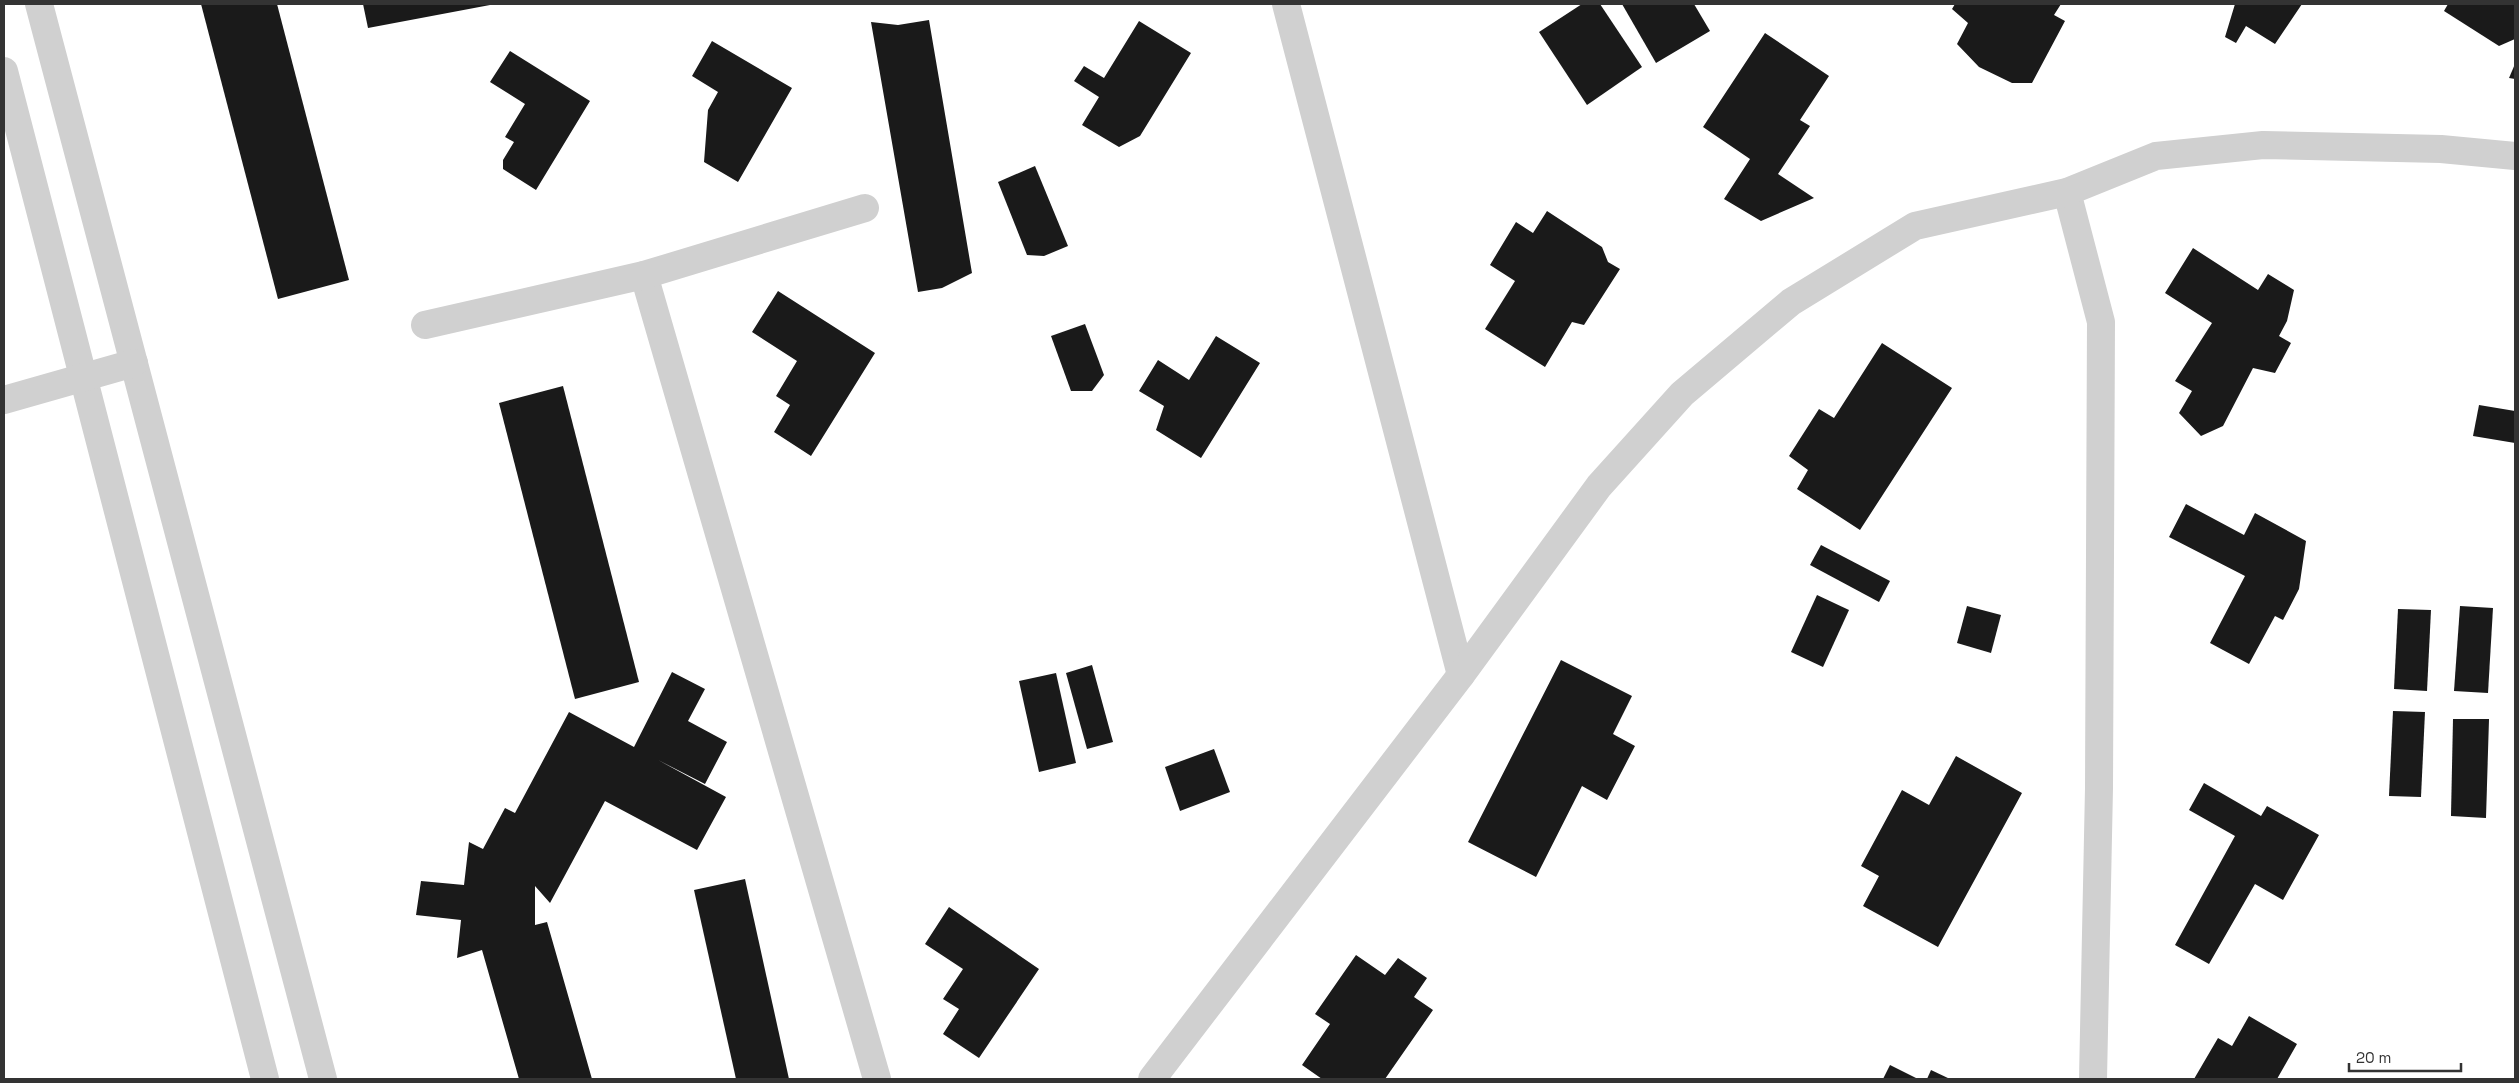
<svg xmlns="http://www.w3.org/2000/svg" width="2519" height="1083" viewBox="0 0 2519 1083" font-family="'Space Grotesk',sans-serif">
	<rect width="100%" height="100%" fill="#fff"/>
	<g fill="#1a1a1a">
		<polygon points="201,4 277,4 349,280 278,299"/>
		<polygon points="363,4 490,4 490,5 368,28"/>
		<polygon points="1582,4 1600,4 1642,67 1587,105 1539,32"/>
		<polygon points="1622,4 1694,4 1710,31 1656,63"/>
		<polygon points="1955,4 2061,4 2054,15 2065,21 2032,83 2012,83 1979,67 1957,44 1968,23 1952,9"/>
		<polygon points="2235,4 2302,4 2275,44 2246,26 2236,43 2225,37"/>
		<polygon points="2448,4 2515,4 2515,39 2499,46 2444,11"/>
		<polygon points="929,20 972,273 942,288 918,292 871,22 898,25"/>
		<polygon points="1139,21 1191,53 1140,136 1119,147 1082,125 1099,97 1074,81 1084,66 1104,78"/>
		<polygon points="1765,33 1829,76 1800,120 1810,126 1778,174 1814,198 1761,221 1724,199 1750,159 1703,127"/>
		<polygon points="712,41 792,88 738,182 704,162 708,110 718,92 692,76"/>
		<polygon points="510,51 590,101 536,190 503,169 503,160 514,142 505,137 525,104 490,82"/>
		<polygon points="2515,64 2515,79 2509,78"/>
		<polygon points="1035,166 1068,246 1044,256 1027,255 998,182"/>
		<polygon points="1547,211 1602,247 1608,262 1620,269 1584,325 1572,322 1545,367 1485,329 1515,281 1490,265 1516,222 1533,233"/>
		<polygon points="2193,248 2258,290 2268,274 2294,290 2287,321 2279,336 2291,343 2275,373 2253,368 2223,426 2201,436 2179,413 2192,391 2175,381 2212,323 2165,293"/>
		<polygon points="778,291 875,353 811,456 774,432 790,405 776,396 797,361 752,332"/>
		<polygon points="1085,324 1104,375 1092,391 1071,391 1051,336"/>
		<polygon points="1216,336 1260,363 1201,458 1156,430 1164,406 1139,391 1158,360 1189,380"/>
		<polygon points="1882,343 1952,388 1860,530 1797,489 1808,470 1789,456 1819,409 1834,418"/>
		<polygon points="563,386 639,682 575,699 499,403"/>
		<polygon points="2479,405 2515,411 2515,443 2473,436"/>
		<polygon points="2186,504 2244,535 2255,513 2306,541 2299,589 2283,620 2275,616 2249,664 2210,643 2245,576 2169,537"/>
		<polygon points="1821,545 1890,581 1879,602 1810,565"/>
		<polygon points="1817,595 1849,610 1823,667 1791,652"/>
		<polygon points="1967,606 2001,615 1991,653 1957,643"/>
		<polygon points="2460,606 2493,608 2488,693 2454,691"/>
		<polygon points="2398,609 2431,610 2427,691 2394,689"/>
		<polygon points="1561,660 1632,696 1613,734 1635,746 1607,800 1582,786 1536,877 1468,842"/>
		<polygon points="1092,665 1113,742 1087,749 1066,673"/>
		<polygon points="672,672 705,689 688,721 727,742 705,784 658,760 726,797 697,850 605,801 550,903 535,886 535,925 547,922 592,1079 519,1079 482,950 457,958 461,920 416,915 421,881 464,885 469,842 483,849 505,808 515,813 569,712 634,747"/>
		<polygon points="1056,673 1076,763 1039,772 1019,681"/>
		<polygon points="2393,711 2425,712 2421,797 2389,796"/>
		<polygon points="2453,719 2489,719 2486,818 2451,816"/>
		<polygon points="1214,749 1230,792 1180,811 1165,767"/>
		<polygon points="1956,756 2022,793 1938,947 1863,906 1879,876 1861,866 1902,790 1929,805"/>
		<polygon points="2204,783 2261,816 2267,806 2319,835 2283,900 2255,884 2209,964 2175,945 2235,836 2189,810"/>
		<polygon points="745,879 789,1079 736,1079 694,890"/>
		<polygon points="949,907 1039,969 979,1058 943,1034 959,1009 943,999 963,969 925,944"/>
		<polygon points="1356,955 1385,975 1398,958 1427,978 1414,997 1433,1010 1385,1079 1322,1079 1302,1065 1330,1024 1315,1014"/>
		<polygon points="2249,1016 2297,1044 2277,1079 2194,1079 2218,1038 2232,1046"/>
		<polygon points="1890,1065 1918,1079 1883,1079"/>
		<polygon points="1931,1070 1950,1079 1927,1079"/>
	</g>
	<g fill="none" stroke-linecap="round" stroke-linejoin="round">
		<g stroke="#d0d0d0" stroke-width="28">
			<polyline points="39,4 323,1079"/>
			<polyline points="1286,4 1461,675"/>
			<polyline points="4,71 265,1079"/>
			<polyline points="2067,192 2101,322 2099,788 2093,1079"/>
			<polyline points="644,275 877,1079"/>
			<polyline points="425,325 644,275 865,208"/>
			<polyline points="4,400 134,363"/>
			<polyline points="1152,1079 1461,675 1599,486 1682,394 1791,302 1915,226 2067,192 2156,156 2263,145 2441,149 2515,156"/>
		</g>
	</g>
	<rect width="2519" height="1083" fill="none" stroke="#333333" stroke-width="10"/>
	<path d="M2349 1063v8h112v-8" fill="none" stroke="#333333" stroke-width="2.5"/>
	<text x="2356" y="1063" font-size="15" fill="#333333" stroke="#ffffff" stroke-width="4" paint-order="stroke">20 m</text>
</svg>
